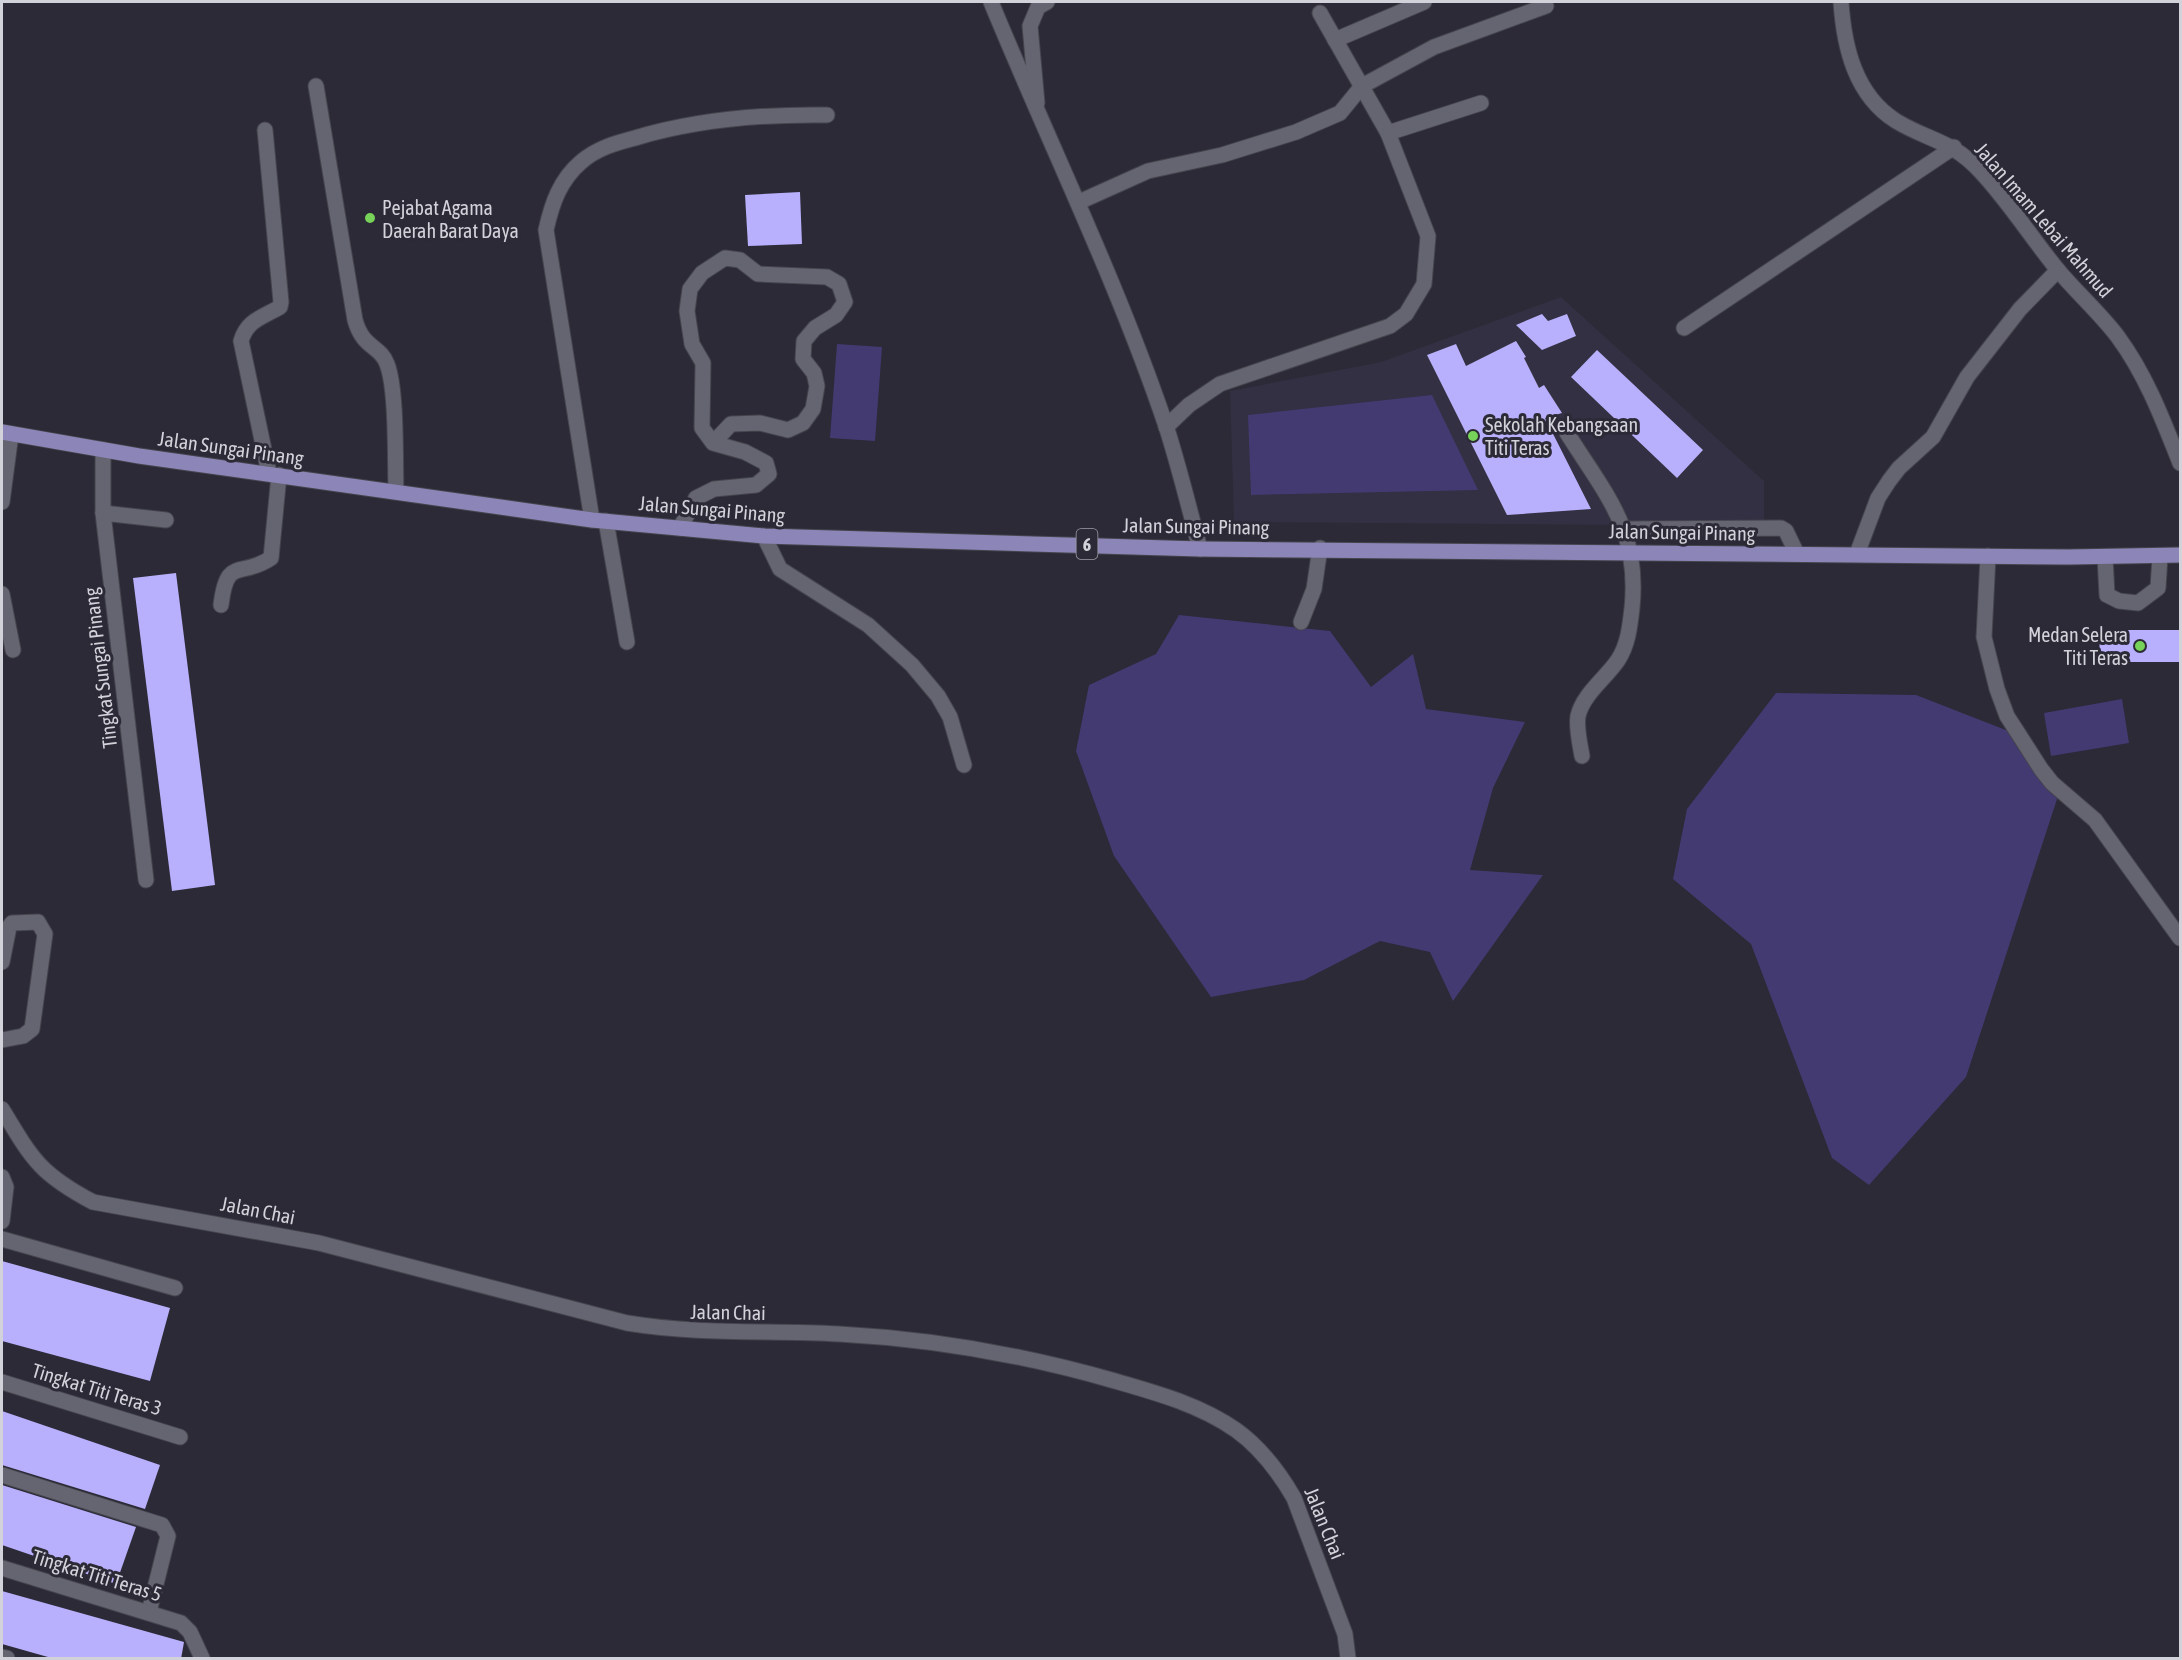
<svg xmlns="http://www.w3.org/2000/svg" width="2182" height="1660" viewBox="0 0 2182 1660" font-family="'Asap Condensed',sans-serif">
	<rect width="100%" height="100%" fill="#2b2a36"/>
	<polygon fill="#323042" points="1561,297 1764,481 1764,526 1234,522 1230,391 1381,362"/>
	<g fill="#433a71">
		<polygon points="837,344 882,347 875,441 830,438"/>
		<polygon points="1432,395 1478,490 1251,495 1248,415"/>
		<polygon points="1179,615 1330,631 1371,687 1413,654 1426,709 1525,722 1493,788 1470,870 1543,875 1453,1001 1430,952 1380,941 1304,980 1211,997 1114,856 1076,751 1089,685 1156,654"/>
		<polygon points="1776,693 1916,695 2016,734 2060,790 1966,1077 1869,1185 1832,1158 1751,944 1673,879 1687,809"/>
		<polygon points="2122,699 2129,743 2051,756 2044,713"/>
	</g>
	<g fill="#b8b0fc">
		<polygon points="800,192 802,244 748,246 745,195"/>
		<polygon points="1542,314 1548,321 1567,314 1576,336 1542,350 1516,325"/>
		<polygon points="1516,341 1526,357 1524,358 1539,388 1544,385 1562,413 1545,418 1591,509 1507,515 1427,355 1456,344 1466,366"/>
		<polygon points="1597,350 1703,450 1677,478 1571,377"/>
		<polygon points="176,573 215,885 172,891 133,578"/>
		<polygon points="2100,630 2181,630 2181,662 2099,662"/>
		<polygon points="2,1261 170,1308 150,1381 2,1341"/>
		<polygon points="2,1411 160,1465 145,1509 2,1465"/>
		<polygon points="2,1485 136,1527 116,1584 2,1545"/>
		<polygon points="2,1591 184,1642 181,1659 55,1659 2,1644"/>
	</g>
	<g fill="none" stroke-linecap="round" stroke-linejoin="round">
		<g stroke="#45454e" stroke-width="17">
			<g id="minor">
				<path d="M 991,2 C 1049,143 1117,281 1166,426 C 1179,466 1189,508 1200,549"/>
				<path d="M 1841,2 C 1844,47 1855,95 1896,121 C 1929,141 1952,140 1981,172 C 2009,202 2031,237 2057,269 C 2076,292 2100,313 2118,337 C 2146,375 2163,420 2180,463"/>
				<polyline points="1335,40 1424,2"/>
				<path d="M 316,86 L 355,320 C 363,349 380,345 387,364 C 397,389 395,461 396,491"/>
				<polyline points="1037,103 1030,26 1038,7 1047,2"/>
				<path d="M 265,130 L 281,302 L 280,307 C 263,317 247,320 241,341 L 269,473"/>
				<polyline points="1388,133 1481,103"/>
				<polyline points="1079,202 1148,171 1222,155 1296,132 1340,113 1362,86 1434,47 1546,6"/>
				<polyline points="1684,328 1954,147"/>
				<polyline points="1166,427 1189,405 1220,384 1390,326 1406,314 1424,284 1428,236 1388,133 1320,13"/>
				<path d="M 1567,433 C 1606,495 1640,530 1632,608 C 1630,626 1628,645 1618,660 C 1606,678 1583,694 1578,716 C 1576,728 1580,744 1582,756"/>
				<polyline points="103,450 103,513 146,880"/>
				<polyline points="2,502 11,434"/>
				<polyline points="103,513 166,520"/>
				<path d="M 592,520 L 546,230 C 552,203 560,180 581,162 C 597,148 616,143 635,138 C 698,119 762,114 827,115"/>
				<polyline points="606,521 627,642"/>
				<polyline points="680,528 696,498 714,489 756,485 769,474 766,463 745,452 713,443 702,428 703,363 692,344 687,311 690,289 702,273 725,258 740,260 758,274 827,277 839,284 845,302 836,315 815,328 804,341 803,359 814,373 817,386 813,409 803,423 788,430 760,423 731,424 713,443"/>
				<polyline points="1625,529 1781,528 1786,531 1797,554"/>
				<polyline points="764,536 780,569 868,625 912,665 938,696 950,717 964,765"/>
				<polyline points="1857,554 1878,498 1889,481 1899,468 1933,437 1967,377 2020,309 2058,270"/>
				<polyline points="1988,556 1984,637 1997,689 2007,716 2041,769 2052,783 2095,820 2180,938"/>
				<polyline points="2105,557 2107,595 2119,601 2138,603 2158,588 2160,556"/>
				<polyline points="2,594 13,650"/>
				<path d="M 221,605 C 227,555 240,579 271,558 L 279,475"/>
				<polyline points="1301,622 1314,589 1320,548"/>
				<polyline points="2,962 9,927 12,923 38,922 45,934 32,1029 23,1036 2,1040"/>
				<path d="M 2,1109 C 32,1159 40,1174 93,1202 L 319,1243 L 627,1323 C 701,1335 766,1330 839,1334 C 932,1339 1025,1355 1115,1381 C 1157,1393 1200,1405 1236,1430 C 1261,1448 1279,1472 1294,1498 L 1345,1634 L 1348,1658"/>
				<polyline points="2,1177 6,1187 2,1221"/>
				<polyline points="2,1239 175,1288"/>
				<polyline points="2,1382 180,1437"/>
				<polyline points="2,1475 162,1525 168,1536 149,1612"/>
				<polyline points="2,1568 181,1623 190,1632 202,1658"/>
				<polyline points="2,1657 7,1658"/>
			</g>
		</g>
		<g stroke="#45454e" stroke-width="17">
			<polyline id="major" points="2,432 139,456 592,520 764,536 1200,549 2069,557 2180,555"/>
		</g>
		<use href="#minor" stroke="#656471" stroke-width="15"/>
		<use href="#major" stroke="#8c86b8" stroke-width="15"/>
	</g>
	<g fill="#77d259" stroke="#2b2a36" stroke-width="2">
		<circle cx="370" cy="218" r="6"/>
		<circle cx="1473" cy="436" r="6"/>
		<circle cx="2140" cy="646" r="6"/>
	</g>
	<g text-anchor="middle" dominant-baseline="central" stroke-width="6" stroke-linejoin="round" paint-order="stroke">
		<rect fill="#2b2a36" stroke="#a0a0a9" stroke-width="1.5" x="1076.5" y="529" width="21" height="30" rx="4.5"/>
		<g font-size="18" font-weight="bold" fill="#d2d2da">
			<text x="1087" y="544">6</text>
		</g>
		<g font-size="20" fill="#d2d2da" stroke="#2b2a36" text-anchor="start">
			<text x="382" y="207">Pejabat Agama<tspan x="382" dy="23">Daerah Barat Daya</tspan></text>
			<text x="1485" y="424">Sekolah Kebangsaan<tspan x="1485" dy="23">Titi Teras</tspan></text>
			<text x="2128" y="634" text-anchor="end">Medan Selera<tspan x="2128" dy="23">Titi Teras</tspan></text>
		</g>
		<g font-size="20" fill="#d2d2da" stroke="#2b2a36">
			<text transform="translate(2044 220) rotate(49)">Jalan Imam Lebai Mahmud</text>
			<text transform="translate(231 448) rotate(8)">Jalan Sungai Pinang</text>
			<text transform="translate(712 509) rotate(5)">Jalan Sungai Pinang</text>
			<text transform="translate(1196 526) rotate(1)">Jalan Sungai Pinang</text>
			<text transform="translate(1682 532) rotate(1)">Jalan Sungai Pinang</text>
			<text transform="translate(100 668) rotate(-97)">Tingkat Sungai Pinang</text>
			<text transform="translate(258 1210) rotate(11)">Jalan Chai</text>
			<text transform="translate(728 1312) rotate(1)">Jalan Chai</text>
			<text transform="translate(97 1389) rotate(17)">Tingkat Titi Teras 3</text>
			<text transform="translate(1325 1523) rotate(68)">Jalan Chai</text>
			<text transform="translate(97 1575) rotate(17)">Tingkat Titi Teras 5</text>
		</g>
	</g>
	<rect width="2182" height="1660" fill="none" stroke="#d2d2da" stroke-width="6"/>
</svg>
